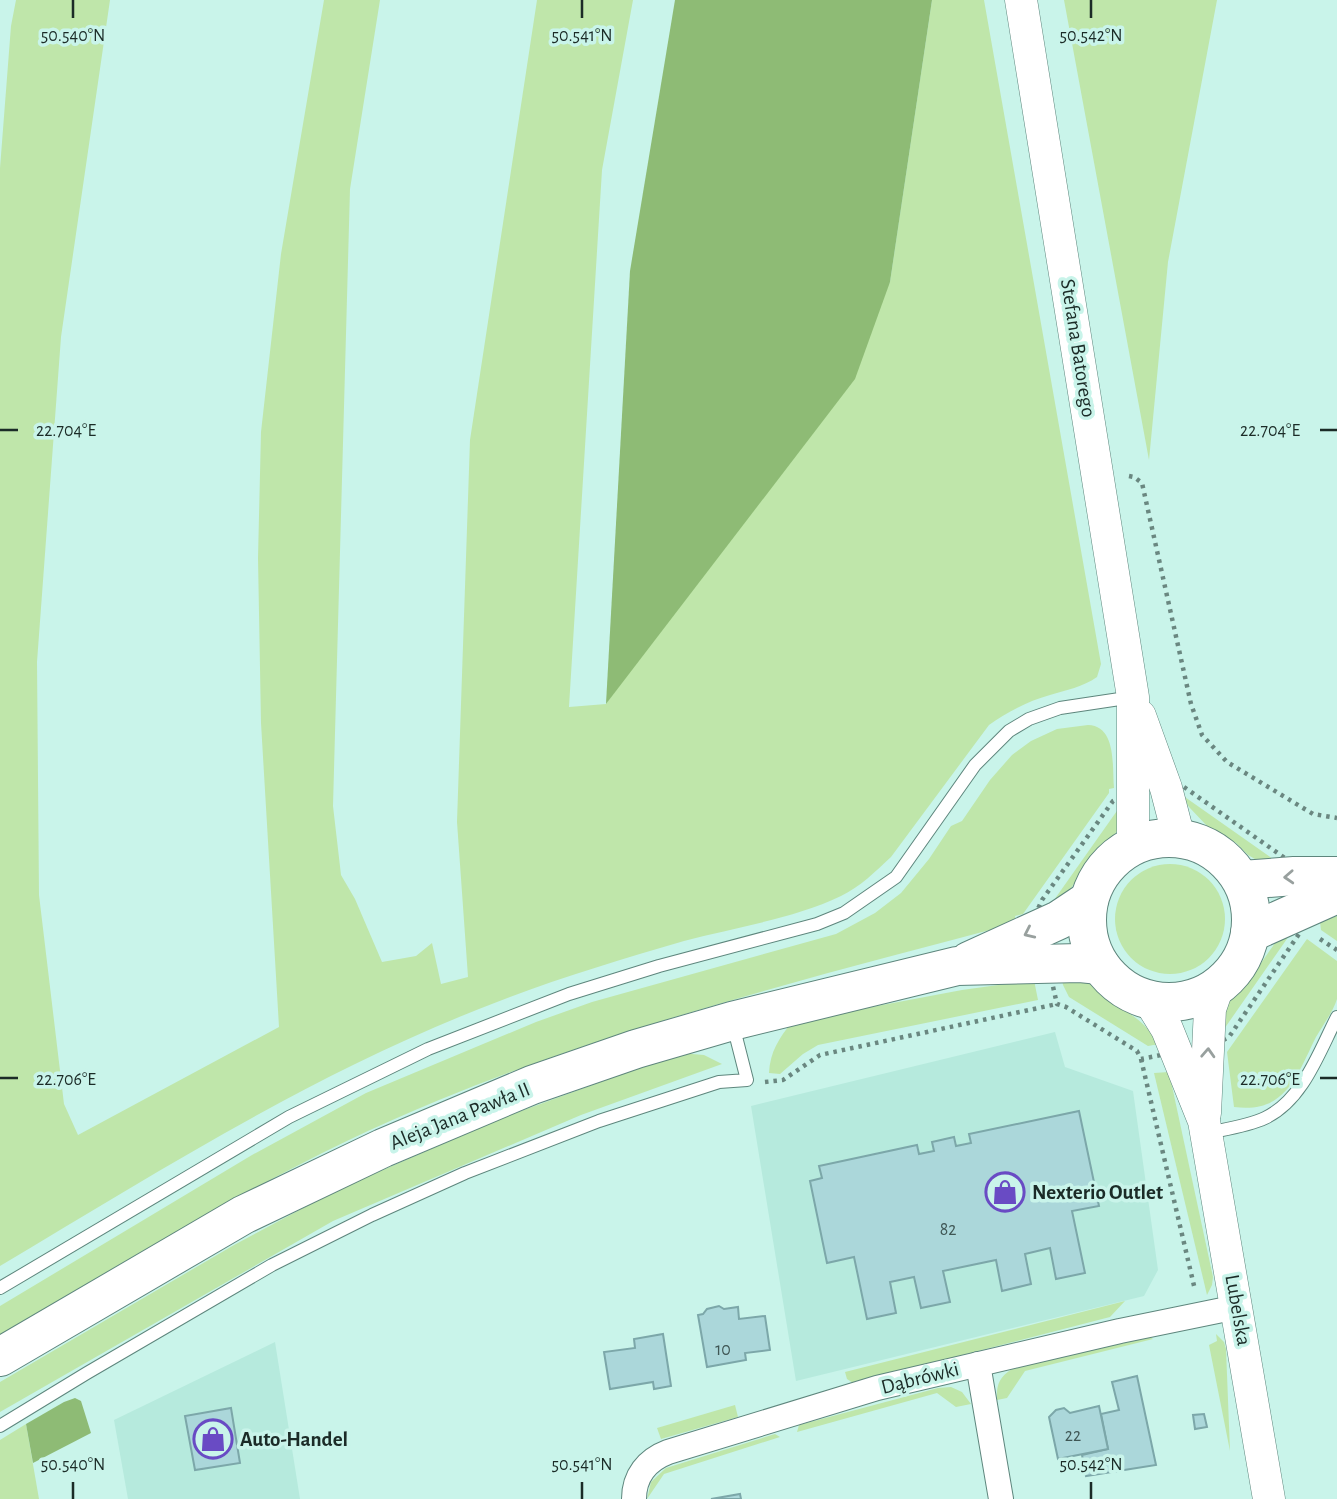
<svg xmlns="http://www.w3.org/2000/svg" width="1337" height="1499" viewBox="0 0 1337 1499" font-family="'Alegreya Sans',sans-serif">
	<rect width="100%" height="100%" fill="#c9f4ea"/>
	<g fill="#b6eadd">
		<polygon points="1055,1032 1065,1067 1133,1091 1158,1270 1144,1296 796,1381 751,1106"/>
		<polygon points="275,1342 300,1499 128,1499 114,1420"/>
	</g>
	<g fill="#bfe6aa">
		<path d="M 16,0 L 110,0 L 61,337 L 37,662 L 39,895 L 64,1104 L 78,1135 L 279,1027 L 261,723 L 258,558 L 261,432 L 281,254 L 324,0 L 380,0 L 350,189 L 333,806 L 341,875 L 355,899 L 382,962 L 416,956 L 432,943 L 441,984 L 468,977 L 457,822 L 470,440 L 537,0 L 633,0 L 602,170 L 569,707 L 606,704 L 890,282 L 932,0 L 984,0 L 1101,664 L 1097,677 C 1083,687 1066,690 1050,695 C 1028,701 1007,712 989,725 L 891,857 C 876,871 860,887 841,896 C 793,919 736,927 684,941 C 615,961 546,982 479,1009 C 309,1076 156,1173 0,1266 L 0,168 L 11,26 Z"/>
		<polygon points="1064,0 1217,0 1168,262 1149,460"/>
		<path d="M 1088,725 C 1117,726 1112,767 1114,788 L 1109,789 L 1109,793 L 1023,914 L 1015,916 L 1016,923 C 821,975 627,1023 439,1100 C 285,1163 143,1251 0,1335 L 0,1306 L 252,1155 L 366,1093 L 536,1022 L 592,1002 L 836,934 L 875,913 L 901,893 L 929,859 L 951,826 L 962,821 L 990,780 L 1012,755 L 1031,741 L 1057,729 Z"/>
		<polygon points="1182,795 1280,864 1260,862 1248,855 1236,843 1208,827 1189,807"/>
		<polygon points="1119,808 1120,826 1115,834 1090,860 1065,897 1047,910"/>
		<circle cx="1170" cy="919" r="55"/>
		<polygon points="1337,916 1337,941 1321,930 1320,922"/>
		<polygon points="1291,933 1222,1032 1224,1010 1232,997 1248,982 1275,943"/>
		<path d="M 1307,939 L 1337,961 C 1337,972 1337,988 1337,999 C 1333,1012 1323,1025 1316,1037 C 1297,1075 1286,1114 1234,1107 L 1227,1052 Z"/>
		<path d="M 1061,974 C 1090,980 1093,986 1114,1002 C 1136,1019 1143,1020 1159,1044 L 1148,1046 L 1069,997 L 1063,985 Z"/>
		<path d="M 1034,980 L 1038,1000 L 818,1045 L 803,1054 L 780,1074 L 769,1073 C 770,1052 779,1038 792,1022 L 962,990 Z"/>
		<polygon points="680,1053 704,1055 722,1064 581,1115 333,1221 0,1412 0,1382 234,1245 337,1190 502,1118"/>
		<polygon points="1169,1072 1213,1277 1212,1285 1207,1295 1154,1073"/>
		<polygon points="1125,1301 1110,1317 853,1383 847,1379 845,1372"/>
		<polygon points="1216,1334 1224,1342 1226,1349 1230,1451 1209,1345 1217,1341"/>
		<path d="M 1150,1337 L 1153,1339 L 1025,1371 L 1007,1398 L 997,1400 C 996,1386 999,1377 1012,1369 Z"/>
		<polygon points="951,1387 962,1392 971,1404 956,1407 937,1393 797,1432 799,1425 938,1388"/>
		<polygon points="735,1405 738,1417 661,1439 657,1428"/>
		<polygon points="26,1424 39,1499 0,1499 0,1440"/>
		<polygon points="775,1434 780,1437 664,1474 647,1499 651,1482 666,1468"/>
	</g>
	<g fill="#8ebb75">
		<polygon points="675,0 932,0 890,282 855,379 606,704 630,271"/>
		<polygon points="75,1398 81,1401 91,1433 33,1463 26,1424 64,1402"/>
	</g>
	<g fill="#abd7da" stroke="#7ca7a9" stroke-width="2">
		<polygon points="1079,1111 1099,1206 1072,1211 1085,1273 1056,1279 1050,1248 1025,1254 1031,1284 1002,1291 996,1260 943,1271 950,1302 921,1308 914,1277 890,1282 896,1313 867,1319 854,1257 827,1263 810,1181 822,1178 819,1166 917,1145 919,1154 934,1151 932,1142 954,1137 956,1146 971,1143 969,1134"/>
		<polygon points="719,1306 724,1309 738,1307 739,1319 765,1316 770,1350 745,1353 746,1360 707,1367 698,1315 703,1314 707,1309"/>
		<polygon points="663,1334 671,1386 654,1389 653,1382 610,1389 604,1352 635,1348 634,1339"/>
		<polygon points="1137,1376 1156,1465 1086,1476 1082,1455 1108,1449 1101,1414 1119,1410 1112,1382"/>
		<polygon points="1099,1406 1108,1449 1058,1459 1049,1417 1056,1410 1064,1408 1070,1413"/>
		<polygon points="231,1408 240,1463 195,1470 185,1416"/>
		<polygon points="1204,1414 1207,1427 1195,1429 1193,1415"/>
		<polygon points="740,1494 741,1499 711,1499"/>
	</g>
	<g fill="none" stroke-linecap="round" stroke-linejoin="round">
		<g stroke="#5e867d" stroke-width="14">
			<g id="service">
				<path d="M 1207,1133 C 1226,1129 1248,1126 1265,1118 C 1303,1100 1319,1052 1337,1017"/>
				<polyline points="0,1288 289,1117 428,1049 569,994 659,966 817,924 844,913 896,877 975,765 1009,731 1029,719 1060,708 1133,697"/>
				<polyline points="0,1426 87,1373 272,1265 372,1215 465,1173 599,1121 719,1082 747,1080 733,1025"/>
			</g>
		</g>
		<g stroke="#5e867d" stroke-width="26">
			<g id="minor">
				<polyline points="978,1364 1001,1499"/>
				<path d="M 634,1499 C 634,1476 647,1460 668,1452 L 877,1388 L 1120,1331 L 1237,1307"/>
			</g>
		</g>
		<g stroke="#5e867d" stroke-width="33">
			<g id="tertiary">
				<polyline points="1021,0 1133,697 1133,846"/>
				<polyline points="1140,716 1166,788 1179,838"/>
				<polyline points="1149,1000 1167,1029 1204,1121 1269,1499"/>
				<polyline points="1205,1113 1210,1009 1218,986"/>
			</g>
		</g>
		<g stroke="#5e867d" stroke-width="40">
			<g id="primary">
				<circle cx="1169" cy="920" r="82"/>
				<polyline points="1242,880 1294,876 1337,876"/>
				<polyline points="1250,933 1337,894"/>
				<polyline points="969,961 1059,920 1089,900"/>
				<polyline points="0,1357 243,1215 383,1148 532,1085 636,1049 732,1021 957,966 1080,963 1100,965"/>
			</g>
		</g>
		<g stroke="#6a8780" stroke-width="4.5" stroke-dasharray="3.5 5" stroke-linecap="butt">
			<polyline points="1129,476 1134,477 1142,483 1191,704 1202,735 1227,762 1313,814 1337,818"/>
			<polygon points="1184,787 1289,861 1292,865 1301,931 1229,1037 1216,1044 1141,1059 1137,1051 1066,1007 1057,1004 1036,913 1042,900 1113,801 1126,795"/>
			<polyline points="1320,939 1337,950"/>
			<polyline points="1141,1059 1195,1290"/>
			<polyline points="765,1082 783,1080 820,1055 1057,1004"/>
		</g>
		<use href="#service" stroke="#fff" stroke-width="12"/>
		<use href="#minor" stroke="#fff" stroke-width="24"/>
		<use href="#tertiary" stroke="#fff" stroke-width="32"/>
		<use href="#primary" stroke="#fff" stroke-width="38"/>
	</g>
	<defs><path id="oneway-chevron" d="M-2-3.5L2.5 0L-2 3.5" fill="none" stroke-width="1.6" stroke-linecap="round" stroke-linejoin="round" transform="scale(1.75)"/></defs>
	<g stroke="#98a09e">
		<use href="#oneway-chevron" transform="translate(1289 877) rotate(177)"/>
		<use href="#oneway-chevron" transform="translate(1029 933) rotate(155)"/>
		<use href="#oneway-chevron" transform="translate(1208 1053) rotate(-87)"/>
	</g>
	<path fill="none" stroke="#1b2b27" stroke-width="2.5" d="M 73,0 L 73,18M 582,0 L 582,18M 1091,0 L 1091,18M 0,430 L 18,430M 1320,430 L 1337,430M 0,1078 L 18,1078M 1320,1078 L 1337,1078M 73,1482 L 73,1499M 582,1482 L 582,1499M 1091,1482 L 1091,1499"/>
	<defs>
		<g id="shop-ring" transform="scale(2.0125)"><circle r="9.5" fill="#c9f4ea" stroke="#694bc4" stroke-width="1.5"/><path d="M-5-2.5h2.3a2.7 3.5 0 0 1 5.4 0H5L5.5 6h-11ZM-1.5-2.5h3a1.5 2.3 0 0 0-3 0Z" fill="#694bc4"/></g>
	</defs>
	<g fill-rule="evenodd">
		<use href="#shop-ring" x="1005" y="1192"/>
		<use href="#shop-ring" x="213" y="1439"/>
	</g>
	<g text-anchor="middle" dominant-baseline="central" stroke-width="7" stroke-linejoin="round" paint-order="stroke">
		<g font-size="18" fill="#3f5654">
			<text x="948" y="1230">82</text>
			<text x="723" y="1350">10</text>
			<text x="1073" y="1436">22</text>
		</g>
		<g font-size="21" fill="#1b2b27" stroke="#c9f4ea">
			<text transform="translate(1078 348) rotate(81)">Stefana Batorego</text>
			<text transform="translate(460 1116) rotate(-22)">Aleja Jana Pawła II</text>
			<text transform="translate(1238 1310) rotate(80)">Lubelska</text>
			<text transform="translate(920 1378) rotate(-14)">Dąbrówki</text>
		</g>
		<g font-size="21" font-weight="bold" fill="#1b2b27" stroke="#c9f4ea" text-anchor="start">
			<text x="1032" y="1192">Nexterio Outlet</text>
			<text x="240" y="1439">Auto-Handel</text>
		</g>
	</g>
	<g font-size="18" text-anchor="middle" fill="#1b2b27" stroke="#c9f4ea" stroke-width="7" stroke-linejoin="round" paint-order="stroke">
		<text x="73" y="41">50.540°N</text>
		<text x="582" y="41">50.541°N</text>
		<text x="1091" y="41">50.542°N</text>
		<text x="1270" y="436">22.704°E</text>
		<text x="66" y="436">22.704°E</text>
		<text x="66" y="1085">22.706°E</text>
		<text x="1270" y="1085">22.706°E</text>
		<text x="73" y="1470">50.540°N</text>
		<text x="582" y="1470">50.541°N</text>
		<text x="1091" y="1470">50.542°N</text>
	</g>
</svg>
